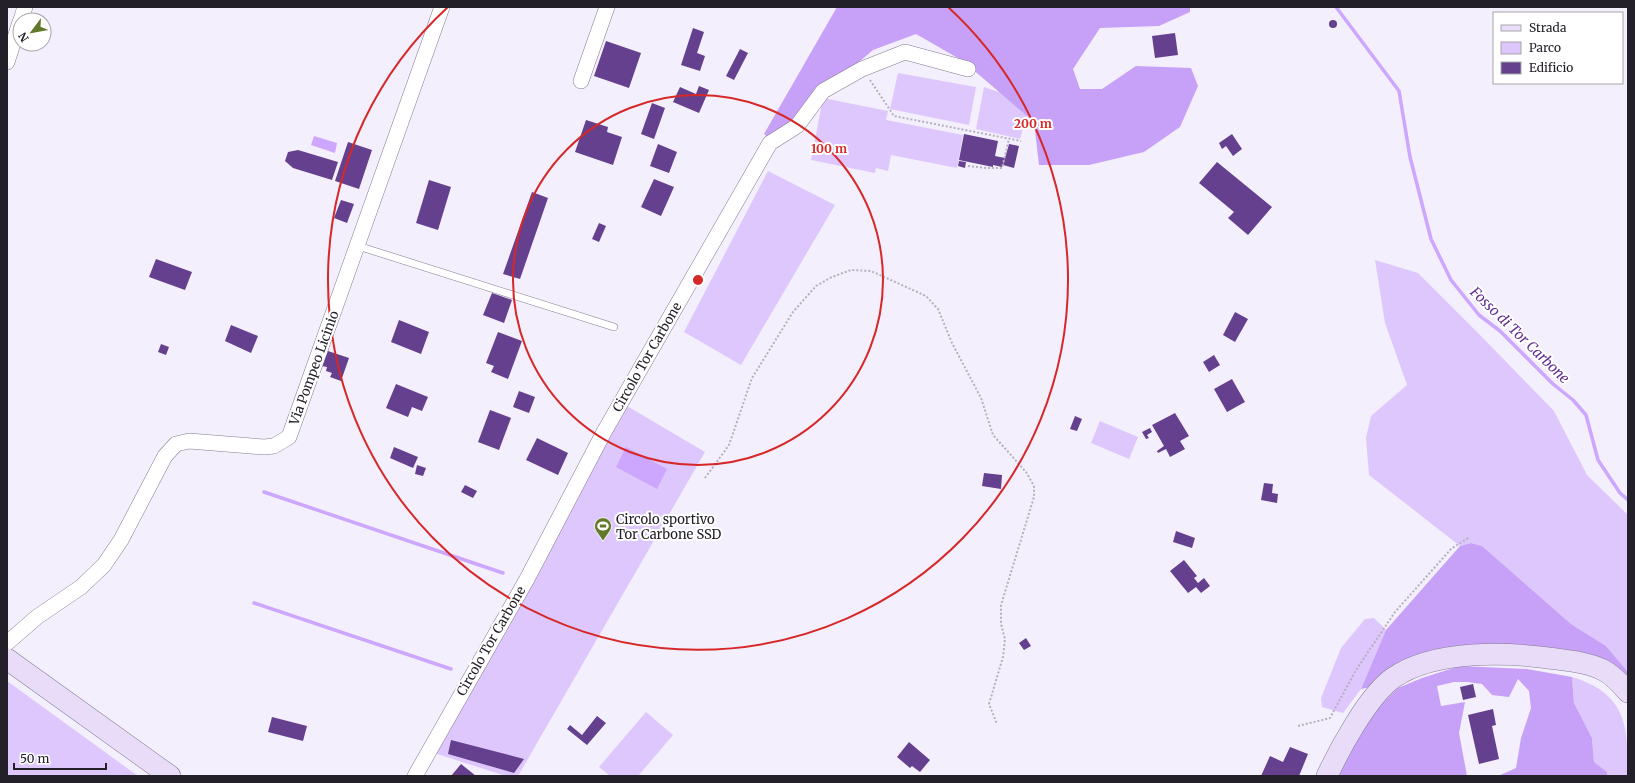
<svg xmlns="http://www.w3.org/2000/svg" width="1635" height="783" viewBox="0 0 1635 783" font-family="Merriweather,serif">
	<rect width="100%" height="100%" fill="#f4effd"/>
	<g fill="#ddc7fc">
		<polygon points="898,73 976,87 969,125 890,109"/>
		<polygon points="984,87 1030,103 1020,139 976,129"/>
		<polygon points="823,98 888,111 886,120 963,135 957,168 891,155 888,171 876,168 875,173 811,160"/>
		<polygon points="768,171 835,205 741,365 684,332"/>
		<polygon points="1375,260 1418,273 1483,338 1554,411 1587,475 1628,515 1628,672 1606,646 1571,624 1482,546 1471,543 1460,546 1369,475 1366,438 1371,416 1407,385 1385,323"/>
		<polygon points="627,406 705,452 518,776 506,776 434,753"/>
		<polygon points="1100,421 1138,437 1129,459 1091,443"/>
		<polygon points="1374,618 1386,630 1361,689 1343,713 1322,707 1321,698 1341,648 1365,619"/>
		<path d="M 1572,677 C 1627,694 1628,726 1628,776 L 1607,776 L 1607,772 L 1594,762 L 1592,738 L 1574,703 Z"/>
		<polygon points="7,681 138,776 7,776"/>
		<polygon points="646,712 673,735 638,776 610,776 599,767"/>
	</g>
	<g fill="#c7a1f8">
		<polygon points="837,7 1190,7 1190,12 1159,26 1100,28 1073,69 1080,89 1102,89 1136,66 1191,68 1198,86 1180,127 1144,152 1089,165 1039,165 1034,122 963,61 916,34 873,50 824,92 775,143 764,134"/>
		<polygon points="1471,543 1482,546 1571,624 1606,646 1628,672 1628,688 1619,679 1465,648 1371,687 1361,689 1386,630 1460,546"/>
		<polygon points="1460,666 1527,669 1572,677 1574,703 1592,738 1594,762 1607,772 1607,776 1498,776 1516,768 1521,738 1531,708 1529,691 1518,679 1509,697 1492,695 1482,684 1468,682 1454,682 1437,686 1441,706 1465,702 1459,733 1467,776 1336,776 1372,713 1398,688 1422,678"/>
	</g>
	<g fill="#cda6fe">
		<polygon points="314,136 337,143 335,153 311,145"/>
		<polygon points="626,447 667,469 657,489 616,467"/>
	</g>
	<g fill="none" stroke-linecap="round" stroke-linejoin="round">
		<g stroke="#cda6fe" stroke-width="3.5">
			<polyline points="1336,7 1399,91 1410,157 1431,239 1451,280 1479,315 1500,331 1553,384 1573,400 1586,415 1598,460 1620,493 1628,500"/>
			<polyline points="264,492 503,573"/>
			<polyline points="254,603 451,669"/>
		</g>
	</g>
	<g fill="#65408e">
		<circle cx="1333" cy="24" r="4"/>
		<polygon points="693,28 704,32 697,53 705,56 700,71 681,65"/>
		<polygon points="1175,33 1178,55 1155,58 1152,36"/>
		<polygon points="606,41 641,53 629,88 594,76"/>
		<polygon points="740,49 748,53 734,80 726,76"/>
		<polygon points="699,86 709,90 699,113 673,102 680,87 696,94"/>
		<polygon points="652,103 665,108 654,139 641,134"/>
		<polygon points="586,120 608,127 607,132 622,137 613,165 575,152"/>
		<polygon points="964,134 998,141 995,156 1005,158 1002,167 993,165 993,167 959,160"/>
		<polygon points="1232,134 1242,149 1233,156 1226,146 1222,149 1219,143"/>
		<polygon points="348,142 372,150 359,189 335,181"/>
		<polygon points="658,144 677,152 669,173 650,166"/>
		<polygon points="1009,144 1019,146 1014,168 1003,165"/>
		<polygon points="298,150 338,162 332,180 293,168 285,161 288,152"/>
		<polygon points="959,161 966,162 965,168 958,166"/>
		<polygon points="1217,162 1272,207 1248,235 1228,218 1234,212 1199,183"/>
		<polygon points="654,179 674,187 661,216 641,207"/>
		<polygon points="429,180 451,187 438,230 416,223"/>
		<polygon points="532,192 548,198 520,279 503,274"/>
		<polygon points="341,200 354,204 347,223 334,218"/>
		<polygon points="599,223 606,226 599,242 592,239"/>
		<polygon points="156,259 192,272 185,290 149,277"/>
		<polygon points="492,293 512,300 504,323 483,315"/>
		<polygon points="1235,312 1248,319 1235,342 1223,335"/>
		<polygon points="399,320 429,332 421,354 391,342"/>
		<polygon points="231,325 258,336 251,353 225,341"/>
		<polygon points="498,332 522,341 508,379 491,372 494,366 486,363"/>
		<polygon points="161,344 169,347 166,355 158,352"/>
		<polygon points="328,351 349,358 341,381 330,377 332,373 326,371 327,367 322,366"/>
		<polygon points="1214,355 1220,365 1209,372 1203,362"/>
		<polygon points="1232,379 1245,402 1227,412 1214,389"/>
		<polygon points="396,384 428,397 422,411 412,407 408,417 386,408"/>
		<polygon points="519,391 535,397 529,413 513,407"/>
		<polygon points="490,410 511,418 499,450 478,442"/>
		<polygon points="1175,413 1189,436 1180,441 1185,449 1170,457 1166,449 1158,453 1157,451 1164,446 1152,425"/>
		<polygon points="1075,416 1082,419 1077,431 1070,429"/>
		<polygon points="1150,428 1152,432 1147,435 1149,438 1146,439 1142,432"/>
		<polygon points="537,438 568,453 558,475 526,460"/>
		<polygon points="394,447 418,457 413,468 390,458"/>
		<polygon points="417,465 426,468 423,476 415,474"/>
		<polygon points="984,473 1002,475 1001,489 982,486"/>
		<polygon points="1264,483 1273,484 1272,493 1278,494 1277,503 1261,500"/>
		<polygon points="465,485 477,491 473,498 461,492"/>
		<polygon points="1176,531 1195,538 1192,548 1173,542"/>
		<polygon points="1184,560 1197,576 1194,578 1198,583 1204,578 1210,586 1201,593 1196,587 1188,593 1170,571"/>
		<polygon points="1026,638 1031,646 1024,650 1019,643"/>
		<polygon points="1473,684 1476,697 1463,700 1460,687"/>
		<polygon points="1493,709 1496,725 1492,726 1499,759 1479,764 1468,715"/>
		<polygon points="597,716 606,723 587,745 567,729 570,725 582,735"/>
		<polygon points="272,717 307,726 303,741 268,732"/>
		<polygon points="451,740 524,759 514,773 448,754"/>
		<polygon points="909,742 930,760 920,772 912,766 910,768 897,757"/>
		<polygon points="1290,747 1308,754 1299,776 1261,776 1270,756 1283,762"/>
		<polygon points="461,764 476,776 451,776"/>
	</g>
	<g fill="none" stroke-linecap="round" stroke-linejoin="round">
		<g stroke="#857c91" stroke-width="8">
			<polyline id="lane" points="358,246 614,327"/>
		</g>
		<g stroke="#857c91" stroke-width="16">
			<g id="street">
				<polyline points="21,20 25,7"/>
				<polyline points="7,62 20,22"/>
				<polyline points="581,81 607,7"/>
				<polyline points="7,643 37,617 81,587 104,565 121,540 165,456 176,444 189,441 264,447 274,446 289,437 442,7"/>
				<polyline points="415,776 527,579 604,432 770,143 797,126 823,91 862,69 905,52 968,69"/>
			</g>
		</g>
		<g stroke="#857c91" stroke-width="22">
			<g id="secondary">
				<polyline points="7,659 170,776"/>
				<path d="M 1327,776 C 1340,748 1368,696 1393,678 C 1435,649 1508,652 1556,659 C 1572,661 1589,663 1603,670 C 1613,675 1621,684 1628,692"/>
			</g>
		</g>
		<g stroke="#b5b0bd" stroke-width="2" stroke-dasharray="2 2" stroke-linecap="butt">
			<polyline points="870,80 894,116 1021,141"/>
			<polyline points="968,166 987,168 1002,168 1009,139"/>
			<polyline points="705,478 729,445 752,378 793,312 816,286 832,277 851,270 871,271 926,296 938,309 952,343 981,398 993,435 1026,472 1034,486 1034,497 1001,605 1001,624 1005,639 1003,657 989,704 997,724"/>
			<polyline points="1298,726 1330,718 1356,670 1395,612 1451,549 1468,538"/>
		</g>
		<use href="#lane" stroke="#fff" stroke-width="7"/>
		<use href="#street" stroke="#fff" stroke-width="15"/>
		<use href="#secondary" stroke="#e9dcf9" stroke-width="21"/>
	</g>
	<g fill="none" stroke="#d62828" stroke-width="2">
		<circle cx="698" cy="280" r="185"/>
		<path d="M948 7A370 370 0 1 1 448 7"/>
	</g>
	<defs>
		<g id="stadium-pin" transform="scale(0.9)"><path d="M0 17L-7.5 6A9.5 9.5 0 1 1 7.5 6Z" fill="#62792b" stroke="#fff"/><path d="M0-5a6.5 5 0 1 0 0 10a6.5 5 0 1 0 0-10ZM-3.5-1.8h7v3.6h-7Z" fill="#fff"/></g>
	</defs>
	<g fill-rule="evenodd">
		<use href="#stadium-pin" x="603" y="526"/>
	</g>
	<g text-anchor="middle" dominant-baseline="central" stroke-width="4" stroke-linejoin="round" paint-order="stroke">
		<g font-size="13" fill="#242029" stroke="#fff">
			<text transform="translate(647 357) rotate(-60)">Circolo Tor Carbone</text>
			<text transform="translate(314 368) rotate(-70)">Via Pompeo Licinio</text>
			<text transform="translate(491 641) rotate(-60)">Circolo Tor Carbone</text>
		</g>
		<g font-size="13" fill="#242029" stroke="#fff" text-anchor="start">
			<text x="616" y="519">Circolo sportivo<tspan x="616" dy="15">Tor Carbone SSD</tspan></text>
		</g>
		<g font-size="14" font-style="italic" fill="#602d91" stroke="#fff">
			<text transform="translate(1520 335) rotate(44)">Fosso di Tor Carbone</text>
		</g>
	</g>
	<circle cx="698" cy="280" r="6" fill="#d62828" stroke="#fff" stroke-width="2"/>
	<g font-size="12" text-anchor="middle" font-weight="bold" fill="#d62828" stroke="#fff" stroke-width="4" stroke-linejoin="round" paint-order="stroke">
		<text x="1033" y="128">200 m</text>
		<text x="829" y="153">100 m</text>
	</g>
	<rect width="1635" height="783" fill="none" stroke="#242029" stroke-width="16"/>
	<rect x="1493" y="12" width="130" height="72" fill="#ffffff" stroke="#a7a6a9"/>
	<rect x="1501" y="25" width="20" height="6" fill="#e9dcf9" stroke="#a7a6a9"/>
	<text x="1529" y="32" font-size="12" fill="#242029">Strada</text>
	<rect x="1501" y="42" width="20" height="12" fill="#ddc7fc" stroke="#a7a6a9"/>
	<text x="1529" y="52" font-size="12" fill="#242029">Parco</text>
	<rect x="1501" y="62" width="20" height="12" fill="#65408e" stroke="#a7a6a9"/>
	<text x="1529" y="72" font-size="12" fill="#242029">Edificio</text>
	<g transform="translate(32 32) rotate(238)"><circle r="19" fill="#ffffff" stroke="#a7a6a9"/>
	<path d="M0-3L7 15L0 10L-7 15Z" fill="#62792b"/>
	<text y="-6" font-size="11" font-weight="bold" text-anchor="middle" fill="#242029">N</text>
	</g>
	<path d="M14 763v6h92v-6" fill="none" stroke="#242029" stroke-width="2"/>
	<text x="20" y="763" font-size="12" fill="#242029" stroke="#ffffff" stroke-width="3" paint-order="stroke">50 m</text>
</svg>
